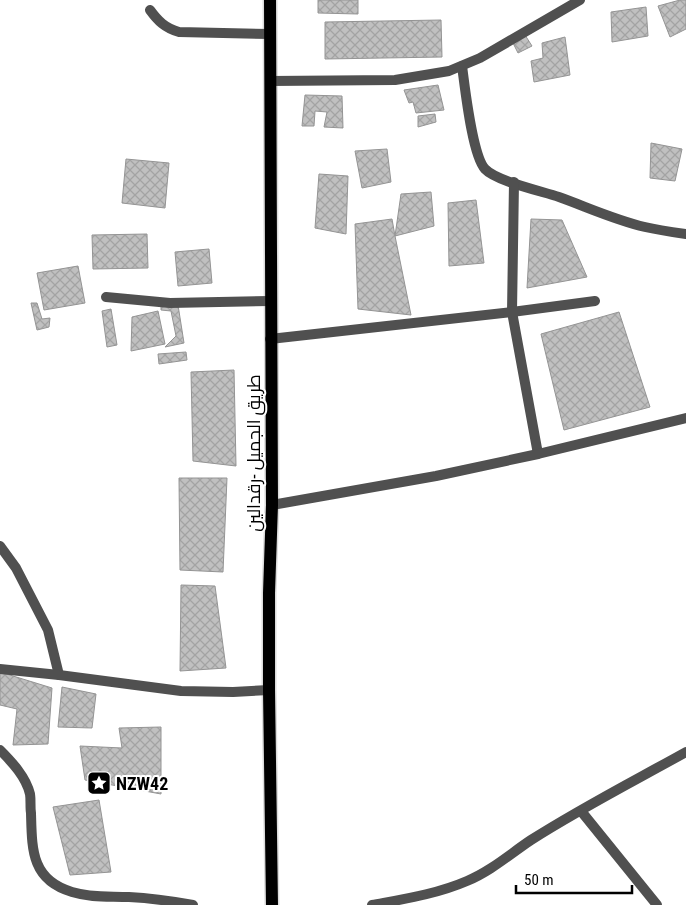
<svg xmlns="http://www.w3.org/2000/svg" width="686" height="905" viewBox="0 0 686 905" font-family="'Roboto Condensed',Cairo,sans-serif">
	<defs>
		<pattern id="building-cross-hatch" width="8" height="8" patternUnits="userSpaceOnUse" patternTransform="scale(1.25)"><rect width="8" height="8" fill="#c0c0c0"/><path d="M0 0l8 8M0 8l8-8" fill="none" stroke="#a3a3a3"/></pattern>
	</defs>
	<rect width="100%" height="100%" fill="#fff"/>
	<g fill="url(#building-cross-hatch)" stroke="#949494">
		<polygon points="318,0 358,0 358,14 318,13"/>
		<polygon points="680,0 686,0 686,29 670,37 658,6"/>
		<polygon points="646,7 648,36 612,42 611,12"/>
		<polygon points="441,20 442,57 325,59 325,22"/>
		<polygon points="525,35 532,46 518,53 513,43"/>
		<polygon points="565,37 570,75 534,82 531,61 543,58 542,43"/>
		<polygon points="438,85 444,110 416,113 413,102 409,103 404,90"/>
		<polygon points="305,95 342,96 343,128 324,127 327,112 315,111 314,126 302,126"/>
		<polygon points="435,114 436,122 418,127 418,116"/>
		<polygon points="651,143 682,149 675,181 650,178"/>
		<polygon points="387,149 391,182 362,188 355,151"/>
		<polygon points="126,159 169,163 165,208 122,203"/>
		<polygon points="319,174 348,176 346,234 315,228"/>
		<polygon points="431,192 434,226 395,236 401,194"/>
		<polygon points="476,200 484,263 449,266 448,203"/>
		<polygon points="392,219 395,236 411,315 358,309 355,224"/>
		<polygon points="531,219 562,220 587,277 527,288"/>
		<polygon points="147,234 148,268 93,269 92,235"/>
		<polygon points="209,249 212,283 178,286 175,252"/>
		<polygon points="78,266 85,303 44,310 37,273"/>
		<polygon points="31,303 37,303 42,319 50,318 49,327 37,330"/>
		<polygon points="161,304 178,305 184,343 165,347 176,336 171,311 161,310"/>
		<polygon points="111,309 117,345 107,347 102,311"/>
		<polygon points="158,311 165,344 131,351 132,317"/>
		<polygon points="619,312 650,407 564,430 541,334"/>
		<polygon points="186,352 187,360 159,364 158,354"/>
		<polygon points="234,370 236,466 193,461 191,372"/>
		<polygon points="179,478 227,478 223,572 180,570"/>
		<polygon points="181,585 215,586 226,668 180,671"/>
		<polygon points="0,672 52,688 48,744 13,745 17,709 0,705"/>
		<polygon points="62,687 96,694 92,728 58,727"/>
		<polygon points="161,727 161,794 85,780 80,746 122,748 119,728"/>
		<polygon points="99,800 111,872 70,875 53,807"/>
	</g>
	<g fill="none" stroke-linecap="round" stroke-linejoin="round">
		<g stroke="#dbdbdb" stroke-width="15">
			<polyline id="primary" points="270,0 272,505 269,593 269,690 272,905"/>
		</g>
		<g stroke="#505050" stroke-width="10">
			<path d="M 150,10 C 158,21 165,28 179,32 L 270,34"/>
			<path d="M 462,66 C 465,87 472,155 485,169 C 496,181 541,191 559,197 C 587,207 615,220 645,227 C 658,230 672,232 686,234"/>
			<polyline points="270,81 395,80 449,71 480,58 580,0"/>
			<polyline points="514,182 512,312 538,454"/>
			<polyline points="106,297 170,303 270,301"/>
			<polyline points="270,339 512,312 595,301"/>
			<polyline points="272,505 436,476 538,454 686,418"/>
			<polyline points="0,546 16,568 48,630 59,675"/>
			<polyline points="0,669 59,675 181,691 233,692 269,690"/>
			<path d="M 0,750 C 12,762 26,777 30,794 C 31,800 30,807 31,813 C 32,849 31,880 72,892 C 91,898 110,896 129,897 C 150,898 171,901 193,905"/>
			<polyline points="581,811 657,905"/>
			<path d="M 372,905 C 404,899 437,894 467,881 C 491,871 510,854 531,840 C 581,808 634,781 686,752"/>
		</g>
		<use href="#primary" stroke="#000" stroke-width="12"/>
	</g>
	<defs>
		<g id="sight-square" transform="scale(1.25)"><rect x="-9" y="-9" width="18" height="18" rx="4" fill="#000" stroke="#fff"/><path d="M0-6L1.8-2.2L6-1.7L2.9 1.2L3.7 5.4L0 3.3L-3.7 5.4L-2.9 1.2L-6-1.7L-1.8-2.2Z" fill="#fff"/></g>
	</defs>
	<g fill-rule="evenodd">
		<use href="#sight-square" x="99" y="783"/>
	</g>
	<g text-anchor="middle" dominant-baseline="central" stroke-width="4" stroke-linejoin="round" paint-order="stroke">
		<g font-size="18" fill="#000" stroke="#fff">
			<text transform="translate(253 453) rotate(-90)">طريق الجميل -رقدالين</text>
		</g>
		<g font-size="18" font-weight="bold" fill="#000" stroke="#fff" text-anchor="start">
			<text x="116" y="783">NZW42</text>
		</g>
	</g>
	<path d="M516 885v8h116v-8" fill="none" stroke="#000000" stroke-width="2.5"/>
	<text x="524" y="885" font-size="15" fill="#000000" stroke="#ffffff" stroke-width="4" paint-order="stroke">50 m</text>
</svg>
